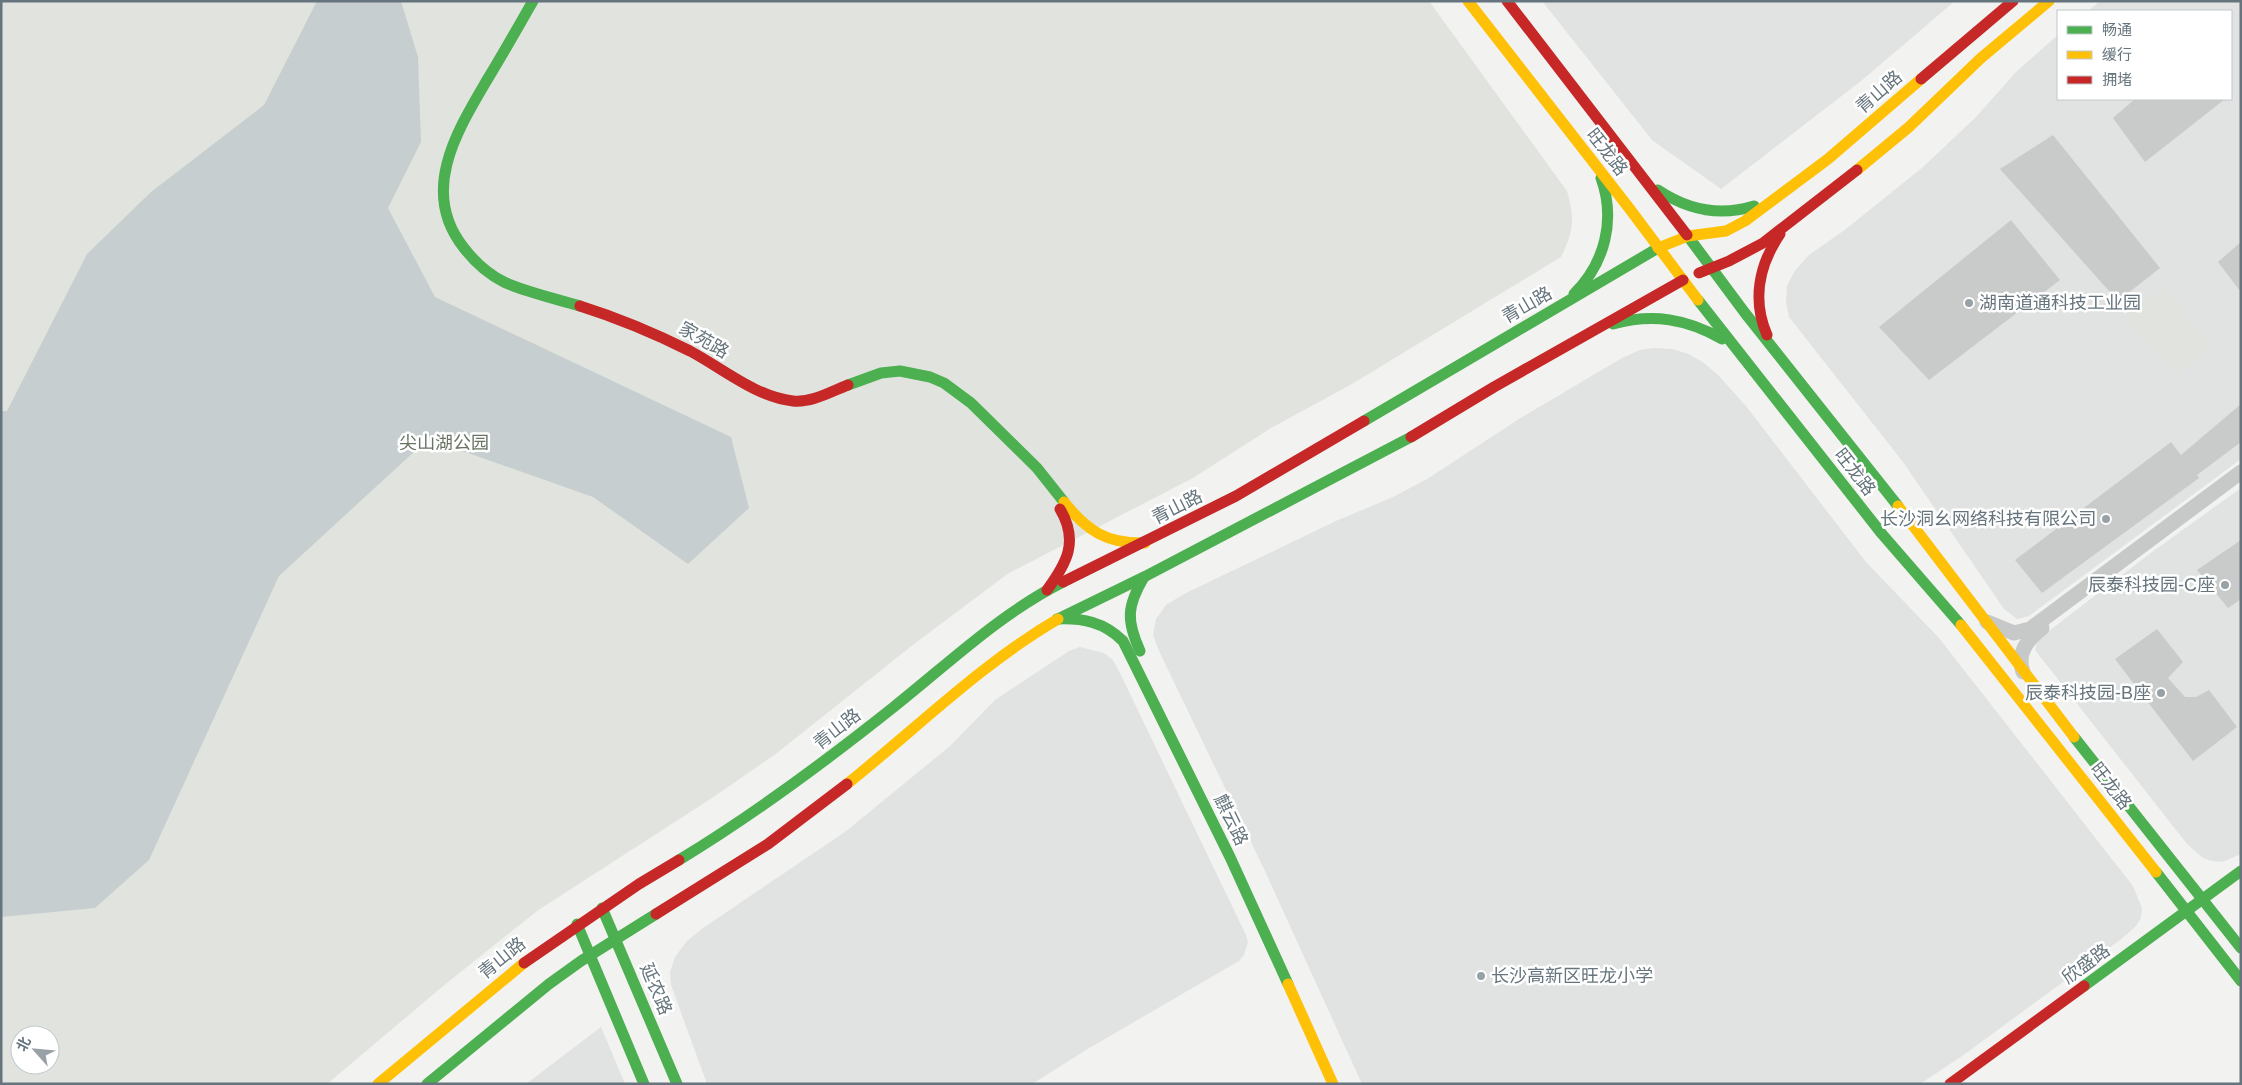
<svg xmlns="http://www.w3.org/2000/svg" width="2242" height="1085" viewBox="0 0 2242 1085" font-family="Arial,'Noto Sans SC',sans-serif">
	<rect width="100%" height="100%" fill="#f2f2f1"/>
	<g fill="#e1e2e2">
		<polygon points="1542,1 1955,1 1861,81 1721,189 1652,140"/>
		<polygon points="2100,1 2241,1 2241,459 2029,616 2017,619 2004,609 1903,462 1789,317 1786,302 1787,286 1794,272 1809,255 1846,229 1923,167 1975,118 2017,71 2058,35 2058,99 2231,99 2231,11 2088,11"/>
		<polygon points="1654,348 1672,349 1689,354 1704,363 1718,375 1746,406 1866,562 1939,638 2133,886 2142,908 2141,918 2135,927 2120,940 1965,1054 1920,1084 1362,1084 1264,869 1159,651 1153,635 1156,619 1166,605 1184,594 1338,520 1391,498 1427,479 1519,419 1622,358 1640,350"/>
		<polygon points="2241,488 2241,854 2222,862 2212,861 2203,858 2187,844 2035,650 2038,639 2045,634 2148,555"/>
		<polygon points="1080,647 1104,653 1113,660 1119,671 1246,935 1248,942 1244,955 1239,961 1091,1047 1032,1084 707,1084 671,985 670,972 675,957 687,941 703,928 845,832 950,746 995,700 1069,651"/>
		<polygon points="601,1027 625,1084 526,1084"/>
	</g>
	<g fill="#e1e4de" fill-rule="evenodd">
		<path d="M 1,1 L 1429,1 L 1567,191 C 1575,220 1574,230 1561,257 L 1352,384 L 1271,428 L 1193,478 L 1009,573 L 914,644 L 777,753 L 712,798 L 537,911 L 442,987 L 327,1084 L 1,1084 ZM 20,1035 L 50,1035 L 50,1065 L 20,1065 Z"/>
		<polygon points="2164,288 2211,345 2176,375 2123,318"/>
	</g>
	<polygon fill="#c6cecf" points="317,1 401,1 418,57 421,142 388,208 435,297 731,437 749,508 688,564 593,497 428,439 279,576 149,860 95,908 1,917 1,411 7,411 87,254 151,192 264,105"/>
	<g fill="#c9caca">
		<polygon points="2135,99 2225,99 2145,162 2113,118"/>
		<polygon points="2053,135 2160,268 2118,301 2000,169"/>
		<polygon points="2011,220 2060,280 1929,380 1879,327"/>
		<polygon points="2241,242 2241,292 2218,262"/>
		<polygon points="2241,404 2241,442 2197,475 2199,478 2042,593 2015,560 2171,442 2181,455"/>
		<polygon points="2241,540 2241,599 2228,608 2197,570"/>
		<polygon points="2157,629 2183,662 2168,678 2185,697 2196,697 2209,690 2237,727 2193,761 2115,659"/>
	</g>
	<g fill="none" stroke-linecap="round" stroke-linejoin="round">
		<g stroke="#c7c8c8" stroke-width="15">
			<polyline points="1987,622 2014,633 2030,629 2241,472"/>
			<path d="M 2023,672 C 2016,653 2028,639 2042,628"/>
		</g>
		<g stroke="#4caf50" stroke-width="11">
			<path d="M 533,1 C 518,27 503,54 487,80 C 457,131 419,192 464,248 C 474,261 488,274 504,282 C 525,292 557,299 580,306"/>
			<path d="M 1658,190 C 1688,210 1719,217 1754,206"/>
			<polyline points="1687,235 1745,313 1898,506"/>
			<path d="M 1574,294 C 1605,263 1616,220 1601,178"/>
			<polyline points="1698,300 1882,534 1961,625"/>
			<path d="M 1613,324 C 1653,313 1687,319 1722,339"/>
			<polyline points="848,385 881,373 900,371 930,377 944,383 971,403 1037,468 1064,502"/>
			<polyline points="1364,421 1658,248"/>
			<path d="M 1057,619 C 1083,618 1104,622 1123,641 L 1230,857 L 1288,984"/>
			<polyline points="1058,619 1144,577 1411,437"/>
			<path d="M 1140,651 C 1126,620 1127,606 1144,577"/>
			<polyline points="2074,737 2241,948"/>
			<path d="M 679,860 C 755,814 826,761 895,706 C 949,663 1001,613 1063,582"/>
			<polyline points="2156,872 2241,981"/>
			<polyline points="602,908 677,1084"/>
			<polyline points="577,924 644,1084"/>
			<polyline points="2084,986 2241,871"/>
			<polyline points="427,1084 549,984 581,961 656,914"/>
		</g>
		<g stroke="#ffc107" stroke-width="11">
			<polyline points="1468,1 1629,208 1698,300"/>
			<polyline points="1857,170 1909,127 1981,58 2049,1"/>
			<polyline points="1658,248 1688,236 1726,231 1745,221 1828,159 1921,79"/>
			<path d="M 1064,502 C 1087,531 1107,544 1145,543"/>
			<polyline points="1898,506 2074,737"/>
			<polyline points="1961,625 2156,872"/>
			<path d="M 847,784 C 917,728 981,664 1058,619"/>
			<polyline points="1288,984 1333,1084"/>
			<polyline points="378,1084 524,963"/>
		</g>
		<g stroke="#c62828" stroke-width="11">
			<polyline points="1507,1 1687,235"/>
			<polyline points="1921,79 2013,1"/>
			<polyline points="1699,273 1729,261 1763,243 1857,170"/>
			<path d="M 580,306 C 618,318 654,333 690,351 C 722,368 756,397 793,401 C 812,403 832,391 848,385"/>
			<path d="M 1767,335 C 1752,300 1759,265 1780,234"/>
			<polyline points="1411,437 1494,387 1683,280"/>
			<polyline points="1063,582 1236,496 1364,421"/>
			<path d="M 1047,590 C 1067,563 1079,541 1060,509"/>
			<polyline points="656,914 768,844 847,784"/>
			<polyline points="524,963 639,884 679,860"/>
			<polyline points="1950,1084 2084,986"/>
		</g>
	</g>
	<g fill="#97a1a6" stroke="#fff" stroke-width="2">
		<circle cx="1969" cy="303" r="5"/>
		<circle cx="2106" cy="519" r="5"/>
		<circle cx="2225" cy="585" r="5"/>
		<circle cx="2161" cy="693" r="5"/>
		<circle cx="1481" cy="976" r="5"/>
	</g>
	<g text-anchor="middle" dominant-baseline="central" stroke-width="5" stroke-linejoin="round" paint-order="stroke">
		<g font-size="18" fill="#66757d" stroke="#fff">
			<text transform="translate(1879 92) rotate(-41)">青山路</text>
			<text transform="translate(1607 152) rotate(52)">旺龙路</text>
			<text transform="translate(1527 305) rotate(-30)">青山路</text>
			<text transform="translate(704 340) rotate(30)">家苑路</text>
			<text transform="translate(1855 472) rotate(52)">旺龙路</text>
			<text transform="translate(1177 507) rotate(-27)">青山路</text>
			<text transform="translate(837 729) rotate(-38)">青山路</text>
			<text transform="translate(2111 786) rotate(52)">旺龙路</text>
			<text transform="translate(1231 820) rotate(64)">麒云路</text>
			<text transform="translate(502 958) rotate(-39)">青山路</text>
			<text transform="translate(2086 964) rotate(-36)">欣盛路</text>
			<text transform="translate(656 989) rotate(67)">延农路</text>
		</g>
		<g font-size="18" fill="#66757d" stroke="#fff" text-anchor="end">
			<text x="1979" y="303" text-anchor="start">湖南道通科技工业园</text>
			<text x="2096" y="519">长沙洞幺网络科技有限公司</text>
			<text x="2215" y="585">辰泰科技园-C座</text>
			<text x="2151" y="693">辰泰科技园-B座</text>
			<text x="1491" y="976" text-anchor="start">长沙高新区旺龙小学</text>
		</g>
		<g font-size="18" fill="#697564" stroke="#fff">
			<text x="444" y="443">尖山湖公园</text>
		</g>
	</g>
	<rect width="2242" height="1085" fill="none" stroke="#66757d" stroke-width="5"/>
	<rect x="2057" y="10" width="175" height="90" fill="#ffffff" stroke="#c2c8cb"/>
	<rect x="2067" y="26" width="25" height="8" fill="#4caf50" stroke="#c2c8cb"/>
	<text x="2102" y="35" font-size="15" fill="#66757d">畅通</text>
	<rect x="2067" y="51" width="25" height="8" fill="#ffc107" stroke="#c2c8cb"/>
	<text x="2102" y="60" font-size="15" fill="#66757d">缓行</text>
	<rect x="2067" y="76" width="25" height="8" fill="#c62828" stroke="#c2c8cb"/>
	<text x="2102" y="85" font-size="15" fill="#66757d">拥堵</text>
	<g transform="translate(35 1050) rotate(297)"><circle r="24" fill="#ffffff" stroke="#c2c8cb"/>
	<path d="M0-4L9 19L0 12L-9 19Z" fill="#97a1a6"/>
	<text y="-8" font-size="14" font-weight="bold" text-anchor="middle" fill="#66757d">北</text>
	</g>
</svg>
